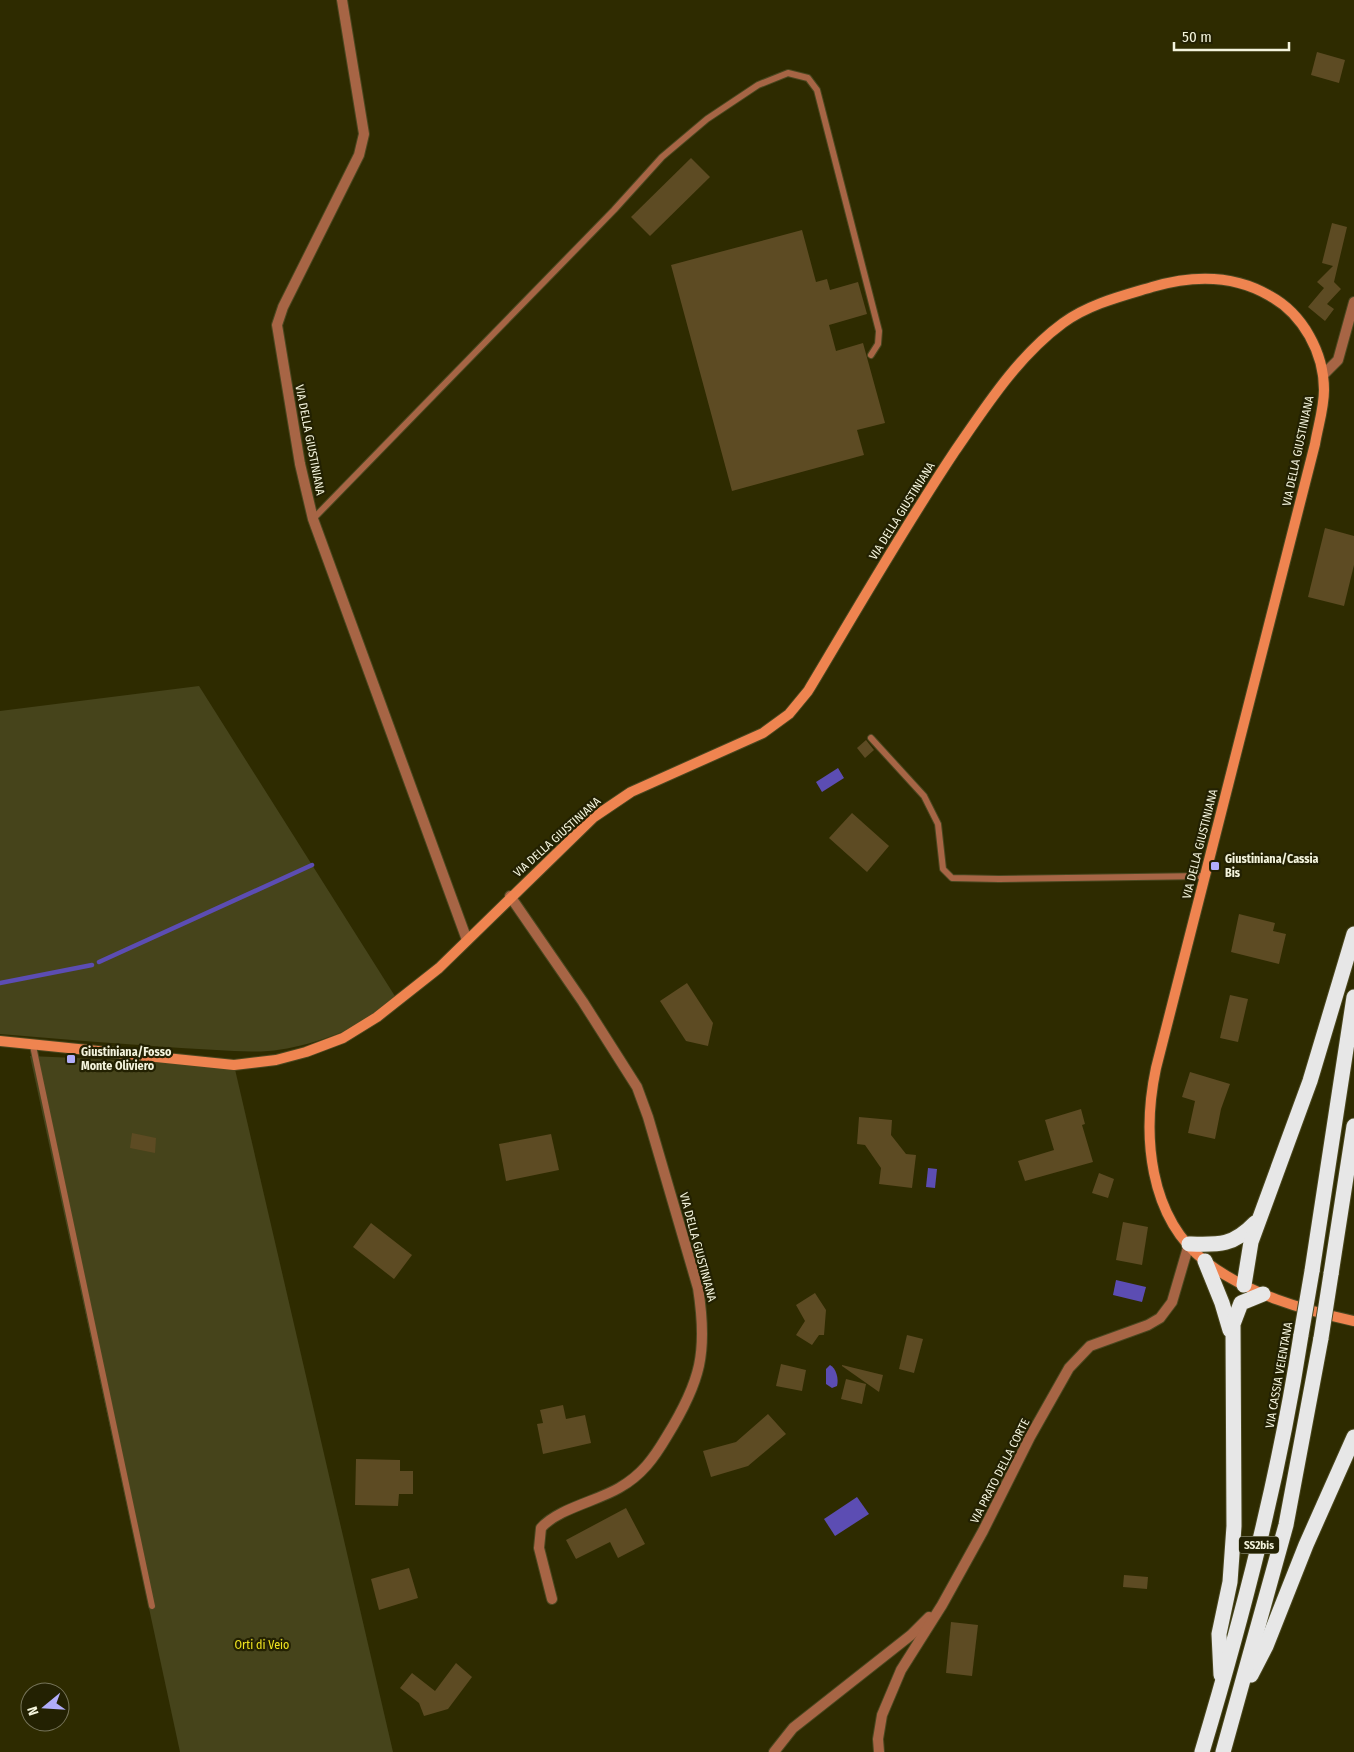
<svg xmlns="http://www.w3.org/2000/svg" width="1354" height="1752" viewBox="0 0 1354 1752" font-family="'Fira Sans Condensed',sans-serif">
	<rect width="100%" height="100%" fill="#2e2b00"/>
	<g fill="#46441b">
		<path d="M 199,686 L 398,1001 C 366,1026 309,1048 268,1051 C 240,1053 210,1049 181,1048 C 121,1044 60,1039 0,1034 L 0,711 Z"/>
		<polygon points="30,1056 234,1065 393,1752 180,1752"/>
	</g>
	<g fill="#5c4db3">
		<polygon points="838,768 844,778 822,792 816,782"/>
		<polygon points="928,1168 937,1169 935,1188 926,1187"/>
		<polygon points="1116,1280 1146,1287 1142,1302 1113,1295"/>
		<path d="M 830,1365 C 836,1368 839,1379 837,1386 L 832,1388 L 826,1384 L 826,1369 Z"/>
		<polygon points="857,1497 869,1514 835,1536 824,1519"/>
	</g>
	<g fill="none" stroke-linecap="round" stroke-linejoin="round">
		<g stroke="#5c4db3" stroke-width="4.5">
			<polyline points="99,962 312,865"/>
			<polyline points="0,983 92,965"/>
		</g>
	</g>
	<g fill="#5d4b23">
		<polygon points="1317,52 1345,60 1339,83 1311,75"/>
		<polygon points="691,158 710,177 650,236 631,217"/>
		<polygon points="1332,223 1347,227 1334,282 1341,289 1327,304 1334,309 1325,321 1308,307 1324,288 1317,282 1333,266 1322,263"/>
		<polygon points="802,230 816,282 827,279 830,290 858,282 867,314 829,325 836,351 863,343 885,423 857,430 864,455 732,491 671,265"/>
		<polygon points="1325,528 1354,536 1354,565 1344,606 1308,597"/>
		<polygon points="866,740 874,750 865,758 857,748"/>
		<polygon points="852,813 889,846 867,872 829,838"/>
		<polygon points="1239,914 1275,923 1273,931 1286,934 1279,964 1231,952"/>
		<polygon points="687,983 713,1023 708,1046 686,1041 660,1001"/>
		<polygon points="1230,995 1248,999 1238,1042 1220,1038"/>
		<polygon points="1190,1072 1230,1084 1221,1109 1215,1139 1188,1133 1195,1101 1182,1097"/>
		<polygon points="1081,1109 1085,1124 1082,1125 1093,1162 1025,1181 1018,1161 1054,1150 1045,1120"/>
		<polygon points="859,1117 892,1120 891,1135 906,1154 916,1155 912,1188 879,1184 881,1168 865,1145 857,1144"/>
		<polygon points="132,1133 156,1138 155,1153 130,1148"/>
		<polygon points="551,1134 559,1170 506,1181 499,1144"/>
		<polygon points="1099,1173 1114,1179 1108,1198 1092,1193"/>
		<polygon points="1123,1222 1148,1227 1142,1265 1116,1260"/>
		<polygon points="371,1223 412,1255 394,1279 353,1247"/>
		<polygon points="815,1293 826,1310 824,1335 819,1335 812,1345 796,1335 805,1321 796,1305"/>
		<polygon points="907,1335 923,1339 914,1373 899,1369"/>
		<polygon points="781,1364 806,1370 802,1391 776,1386"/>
		<polygon points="842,1365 883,1375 879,1392 842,1366"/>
		<polygon points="846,1379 866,1384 862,1404 841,1399"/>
		<polygon points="563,1405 566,1419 585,1415 591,1443 543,1454 537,1424 543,1423 540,1410"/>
		<polygon points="768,1414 786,1434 748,1466 711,1477 703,1451 736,1442"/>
		<polygon points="356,1459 400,1460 400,1471 413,1471 413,1494 399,1494 398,1506 355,1505"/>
		<polygon points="626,1508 645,1544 618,1558 610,1542 576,1559 566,1540"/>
		<polygon points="409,1568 418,1598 379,1610 371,1579"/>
		<polygon points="1124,1575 1148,1577 1147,1589 1123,1587"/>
		<polygon points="951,1622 978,1625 972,1676 946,1673"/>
		<polygon points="456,1663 472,1677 448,1709 424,1716 419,1703 400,1688 412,1673 435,1691"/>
	</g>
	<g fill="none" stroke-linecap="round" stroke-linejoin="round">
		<g stroke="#4a471f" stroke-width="8">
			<g id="lane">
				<polyline points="313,519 614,210 662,157 707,119 758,85 788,73 808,78 817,90 879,331 878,344 871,355"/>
				<polyline points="871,738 924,796 938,824 943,869 952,878 999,879 1205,876"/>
				<polyline points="33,1046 152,1606"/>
			</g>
		</g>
		<g stroke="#4a471f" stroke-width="12">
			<g id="street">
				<polyline points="342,0 364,134 359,155 283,307 277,325 300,464 313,519 467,940"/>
				<polyline points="1323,375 1338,360 1354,302"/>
				<path d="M 510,896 L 583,1002 L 637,1087 L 648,1117 L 698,1288 C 708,1352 701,1381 667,1436 C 654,1458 642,1475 619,1488 C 597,1501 557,1509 541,1528 L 539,1548 L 552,1599"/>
				<polyline points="774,1752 793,1728 911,1635 929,1617"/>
				<polyline points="879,1752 878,1739 882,1715 901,1670 942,1605 983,1531 1030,1437 1069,1368 1090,1346 1148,1325 1160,1318 1172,1302 1189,1244"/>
			</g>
		</g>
		<g stroke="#4a471f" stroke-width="12">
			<path id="secondary" d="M 0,1041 L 234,1065 L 276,1060 L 306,1052 L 343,1038 L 377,1017 L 439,968 L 594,817 L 631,792 L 763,733 L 789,714 L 808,691 C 856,611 903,529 955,451 C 986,406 1018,356 1063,323 C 1089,304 1122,296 1152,287 C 1193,275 1233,274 1270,296 C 1303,314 1324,353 1324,390 C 1324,408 1318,426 1315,444 L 1156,1068 C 1142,1134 1148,1217 1206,1262 C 1248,1294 1303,1310 1354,1321"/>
		</g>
		<g stroke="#4a471f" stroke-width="17">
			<g id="highway">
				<path d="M 1189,1244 C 1219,1245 1233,1246 1255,1223"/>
				<polyline points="1205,1261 1222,1303 1230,1330"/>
				<polyline points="1312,1271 1354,997"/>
				<polyline points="1331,1274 1354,1126"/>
				<polyline points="1244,1285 1251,1242 1310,1081 1354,934"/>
				<polyline points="1221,1675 1219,1634 1230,1582 1234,1526 1233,1324 1241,1303 1263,1294"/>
				<polyline points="1251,1675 1266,1646 1306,1545 1354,1437"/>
				<path d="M 1202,1752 C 1243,1615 1279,1477 1301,1335"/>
				<polyline points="1223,1752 1286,1525 1321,1338"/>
			</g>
		</g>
		<use href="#lane" stroke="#a76545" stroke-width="6"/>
		<use href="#street" stroke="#a76545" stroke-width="10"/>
		<use href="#secondary" stroke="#ef8450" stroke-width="10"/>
		<use href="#highway" stroke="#e7e7e7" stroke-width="15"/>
		<g stroke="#4a471f" stroke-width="17" stroke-linecap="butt">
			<g id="highway-bridge">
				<polyline points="1301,1335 1312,1271"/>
				<polyline points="1321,1338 1331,1274"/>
			</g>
		</g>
		<use href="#highway-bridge" stroke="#e7e7e7" stroke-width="15"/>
	</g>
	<g fill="#b1adfa" stroke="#232102" stroke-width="2">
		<rect x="1210" y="861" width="10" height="10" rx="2.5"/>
		<rect x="66" y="1054" width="10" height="10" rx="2.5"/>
	</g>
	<g text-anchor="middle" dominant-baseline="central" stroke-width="4.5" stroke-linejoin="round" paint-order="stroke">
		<rect fill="#232102" stroke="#b5b59b" stroke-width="1" x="1239" y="1536.5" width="40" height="17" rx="4"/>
		<g font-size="11" font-weight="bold" fill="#f4f4dd">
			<text x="1259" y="1545">SS2bis</text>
		</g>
		<g font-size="12" fill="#f4f4dd" stroke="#232102">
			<text transform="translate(310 440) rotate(79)">VIA DELLA GIUSTINIANA</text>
			<text transform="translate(1298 451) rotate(-78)">VIA DELLA GIUSTINIANA</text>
			<text transform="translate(902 511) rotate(-58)">VIA DELLA GIUSTINIANA</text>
			<text transform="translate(557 837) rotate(-42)">VIA DELLA GIUSTINIANA</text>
			<text transform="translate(1200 844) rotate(-76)">VIA DELLA GIUSTINIANA</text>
			<text transform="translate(698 1247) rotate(75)">VIA DELLA GIUSTINIANA</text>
			<text transform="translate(1279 1375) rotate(-80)">VIA CASSIA VEIENTANA</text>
			<text transform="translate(1000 1471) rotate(-63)">VIA PRATO DELLA CORTE</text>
		</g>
		<g font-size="12" font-weight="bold" fill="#f4f4dd" stroke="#232102" text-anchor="start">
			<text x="1225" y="859">Giustiniana/Cassia<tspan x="1225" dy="14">Bis</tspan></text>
			<text x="81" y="1052">Giustiniana/Fosso<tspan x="81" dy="14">Monte Oliviero</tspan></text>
		</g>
		<g font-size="12" fill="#efe320" stroke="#232102">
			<text x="262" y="1645">Orti di Veio</text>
		</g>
	</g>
	<g transform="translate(45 1707) rotate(252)"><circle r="24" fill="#232102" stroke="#77755a"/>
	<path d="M0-4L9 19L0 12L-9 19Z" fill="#b1adfa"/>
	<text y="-8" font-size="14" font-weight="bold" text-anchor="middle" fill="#f4f4dd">N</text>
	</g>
	<path d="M1174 42v8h115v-8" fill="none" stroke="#f4f4dd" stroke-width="2.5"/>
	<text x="1182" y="42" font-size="15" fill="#f4f4dd" stroke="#232102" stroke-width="4" paint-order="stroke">50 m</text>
</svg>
